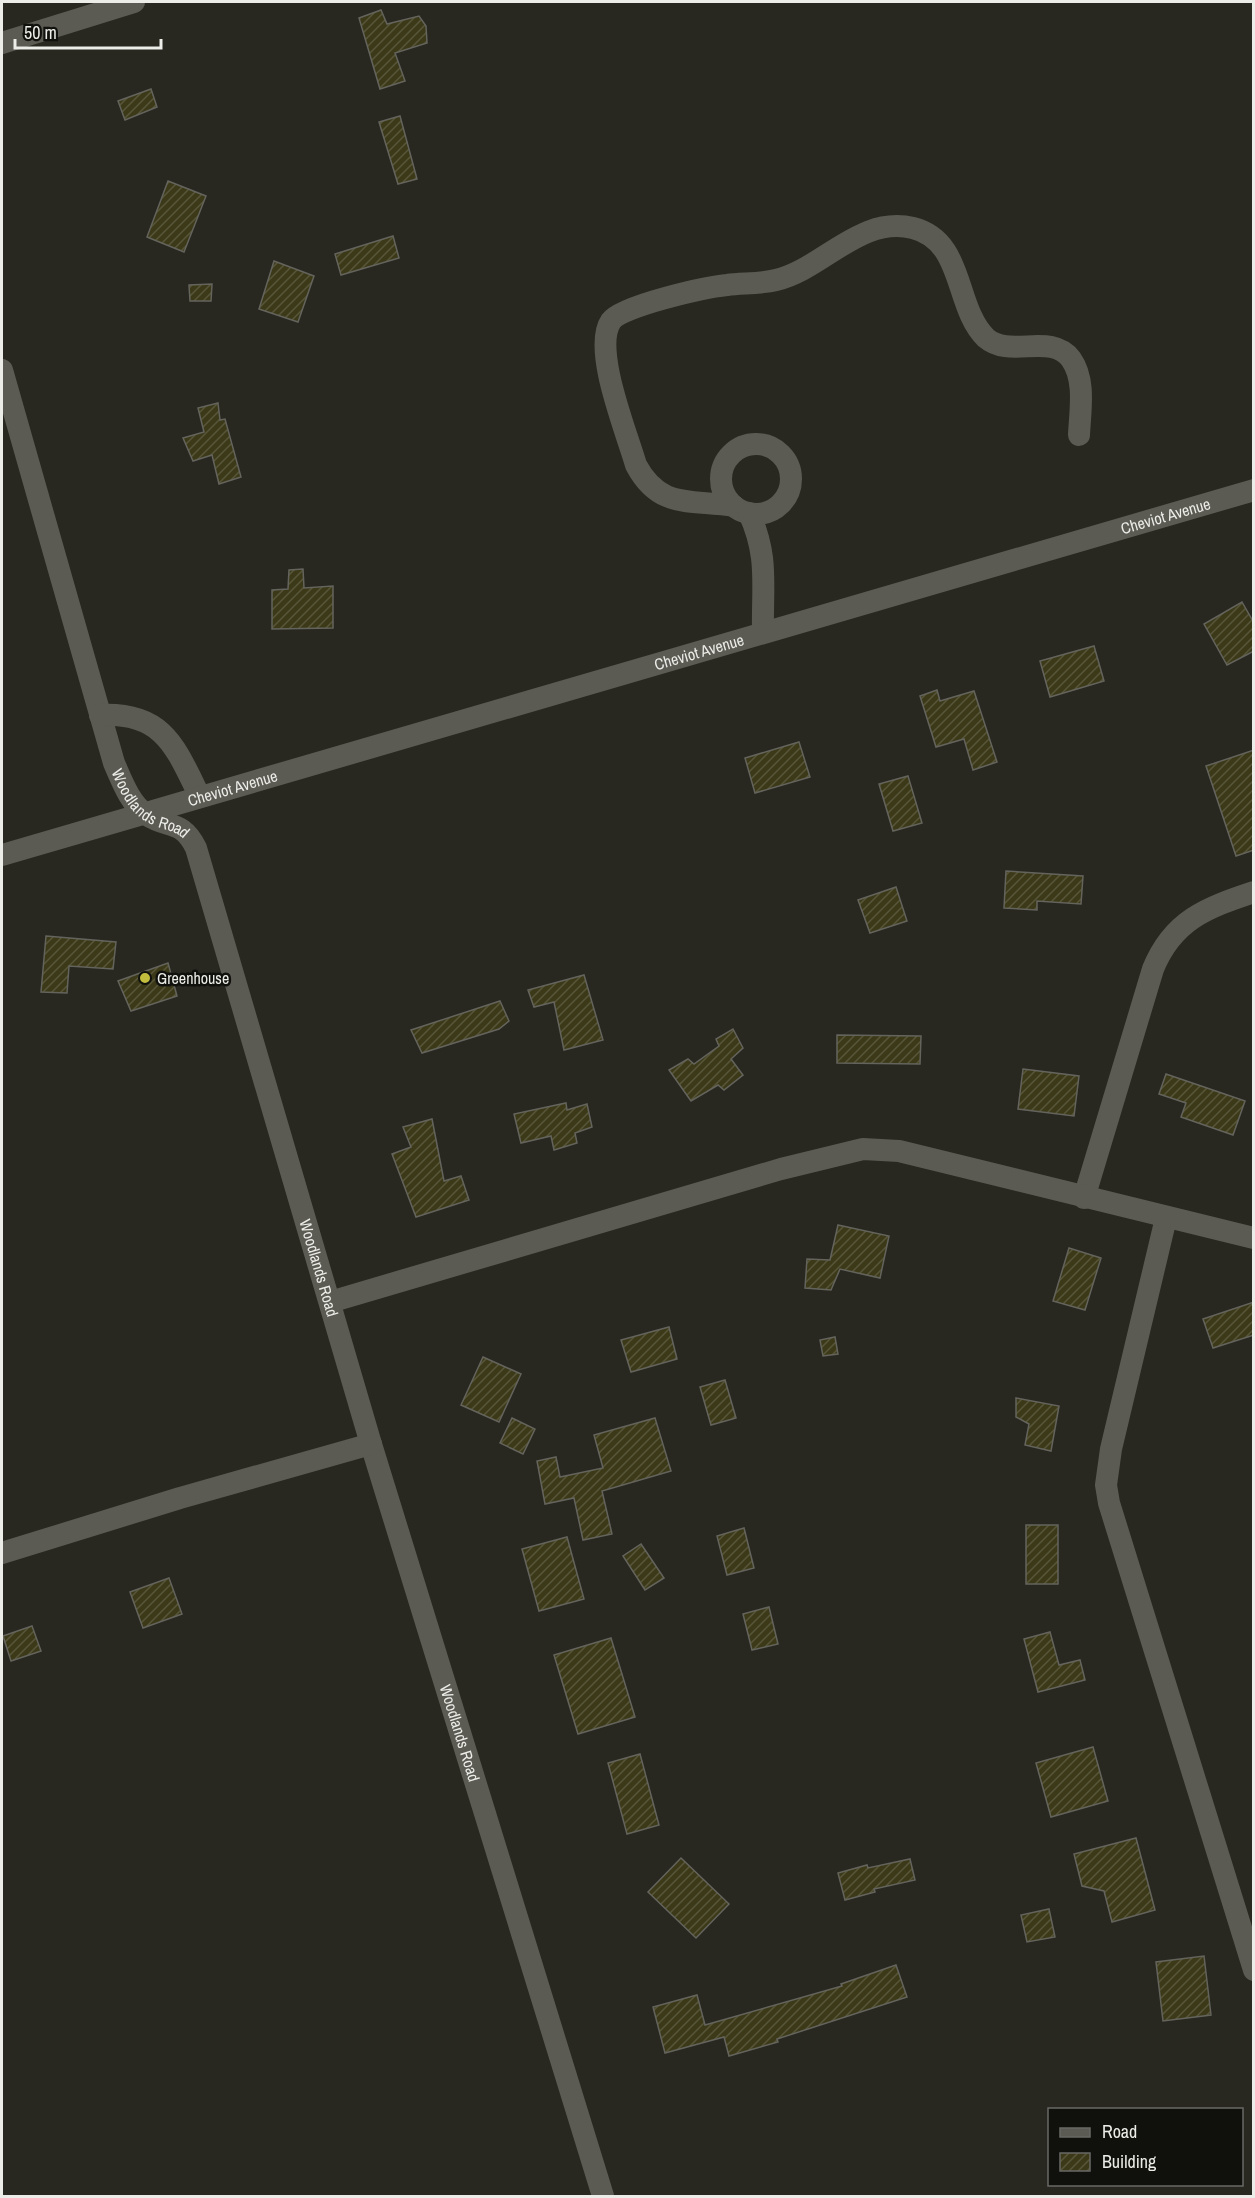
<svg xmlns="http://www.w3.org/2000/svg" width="1255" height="2198" viewBox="0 0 1255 2198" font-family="'Archivo Narrow',sans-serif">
	<defs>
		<pattern id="building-hatch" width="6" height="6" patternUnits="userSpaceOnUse" patternTransform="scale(1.5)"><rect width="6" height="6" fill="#3b3918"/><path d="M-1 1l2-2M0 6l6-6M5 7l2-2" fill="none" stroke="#58563a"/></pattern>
	</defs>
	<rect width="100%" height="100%" fill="#282821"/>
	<g fill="url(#building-hatch)" stroke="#64645d" stroke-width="1.5">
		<polygon points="381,10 387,24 419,16 426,26 427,43 395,53 405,81 380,89 359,18"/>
		<polygon points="151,89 157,107 125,120 118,101"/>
		<polygon points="400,116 417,179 398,184 379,122"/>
		<polygon points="168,181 206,196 184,252 147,237"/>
		<polygon points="393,236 399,258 341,275 335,254"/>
		<polygon points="274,261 314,276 298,322 259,309"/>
		<polygon points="212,284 211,301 190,301 189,285"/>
		<polygon points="218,403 220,420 225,419 241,477 219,484 212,455 193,461 183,438 204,432 198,408"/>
		<polygon points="303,569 304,588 333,586 333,628 272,629 272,590 288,589 289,570"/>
		<polygon points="1242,602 1254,623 1254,651 1227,665 1204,624"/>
		<polygon points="1094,646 1104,681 1050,697 1040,661"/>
		<polygon points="937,690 940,701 974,691 997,762 973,770 964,739 936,747 920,696"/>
		<polygon points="799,742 810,777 755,793 745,758"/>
		<polygon points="1254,750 1254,850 1236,856 1206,766"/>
		<polygon points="908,776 922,823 893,831 879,784"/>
		<polygon points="1006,871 1083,876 1081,904 1037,901 1037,910 1004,908"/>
		<polygon points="896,887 907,921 870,933 858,900"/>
		<polygon points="46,936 116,942 113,969 69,966 67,993 41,992"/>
		<polygon points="168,963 177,996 131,1011 118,981"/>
		<polygon points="584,975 603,1040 564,1050 554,1002 534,1007 528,990"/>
		<polygon points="500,1001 509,1021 499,1029 422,1053 411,1030"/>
		<polygon points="733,1029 743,1048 731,1059 743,1075 724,1090 718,1085 691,1101 669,1070 688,1059 694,1064 719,1046 716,1039"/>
		<polygon points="837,1035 921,1036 920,1064 837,1063"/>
		<polygon points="1023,1069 1079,1076 1074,1116 1018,1109"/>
		<polygon points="1166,1074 1245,1101 1233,1135 1181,1117 1186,1103 1159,1094"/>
		<polygon points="566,1103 567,1110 587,1104 592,1127 575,1133 577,1143 554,1150 551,1136 521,1143 514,1114"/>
		<polygon points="432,1119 444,1181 461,1176 469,1200 416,1217 392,1154 411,1147 403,1127"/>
		<polygon points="838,1225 889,1236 880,1278 840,1269 831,1290 805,1288 807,1259 830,1260"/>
		<polygon points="1069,1248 1101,1258 1085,1310 1053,1301"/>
		<polygon points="1254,1302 1254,1335 1213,1348 1203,1319"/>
		<polygon points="669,1327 677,1359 631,1372 621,1340"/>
		<polygon points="835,1337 838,1354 823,1356 820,1340"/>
		<polygon points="483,1357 521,1374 499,1422 461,1405"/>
		<polygon points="725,1380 736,1418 711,1425 700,1387"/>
		<polygon points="1016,1398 1059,1406 1051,1451 1025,1445 1029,1424 1016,1417"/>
		<polygon points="512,1418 535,1429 523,1454 500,1443"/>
		<polygon points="655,1418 671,1471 602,1491 612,1534 583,1540 574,1498 545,1504 537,1461 556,1457 560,1477 603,1468 594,1435"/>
		<rect x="1026" y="1525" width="32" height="59"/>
		<polygon points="744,1528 754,1568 727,1575 717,1536"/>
		<polygon points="567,1537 584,1599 539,1611 522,1549"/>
		<polygon points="641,1544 664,1578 645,1590 623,1556"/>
		<polygon points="169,1578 182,1614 143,1628 130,1592"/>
		<polygon points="769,1607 778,1644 752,1650 743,1614"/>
		<polygon points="32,1626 41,1651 11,1661 3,1636"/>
		<polygon points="1050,1632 1059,1665 1080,1660 1085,1680 1038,1692 1024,1639"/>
		<polygon points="611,1638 635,1717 578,1734 554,1655"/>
		<polygon points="1093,1747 1108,1801 1051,1817 1036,1763"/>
		<polygon points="640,1754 659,1825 627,1834 608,1763"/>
		<polygon points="1136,1838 1155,1910 1112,1922 1104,1891 1082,1886 1074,1854"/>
		<polygon points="681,1858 729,1904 696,1938 648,1892"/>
		<polygon points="910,1859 915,1880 874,1889 875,1892 845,1900 838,1873 867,1865 868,1868"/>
		<polygon points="1049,1909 1055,1937 1027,1942 1021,1915"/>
		<polygon points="1204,1956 1211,2015 1163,2021 1156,1962"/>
		<polygon points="896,1965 907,1997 777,2039 778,2042 729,2056 724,2037 665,2053 653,2007 697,1995 705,2025 842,1986 841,1984"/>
	</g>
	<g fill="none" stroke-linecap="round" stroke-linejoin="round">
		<g stroke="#5b5b53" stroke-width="22">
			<polyline points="2,43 134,2"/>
			<path id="s1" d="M 2,370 L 114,763 C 122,781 130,804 147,815 C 168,829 182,819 196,848 L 371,1444 L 603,2196"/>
			<circle cx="756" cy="479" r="35"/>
			<path d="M 734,506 C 691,499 660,510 636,465 C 627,433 592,349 611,321 C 621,306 706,287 727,285 C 743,283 760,284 776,280 C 823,269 860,215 913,228 C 965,241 954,307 986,338 C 1010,359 1051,332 1071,359 C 1086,380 1080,411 1079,435"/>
			<path d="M 749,513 C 769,557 762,585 763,632"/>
			<path d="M 100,715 C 163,712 175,746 199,795"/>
			<path id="s2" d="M 2,855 L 1254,490"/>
			<path d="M 1084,1198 L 1153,969 C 1173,920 1206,908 1254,892"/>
			<polyline points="1166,1218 1111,1449 1106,1485 1109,1503 1254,1970"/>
			<polyline points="330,1302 781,1169 863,1149 899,1151 1254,1238"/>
			<polyline points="2,1553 180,1498 371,1444"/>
		</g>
	</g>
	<circle fill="#c3bd3e" stroke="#10100d" stroke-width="2" cx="145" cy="978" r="6"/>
	<g text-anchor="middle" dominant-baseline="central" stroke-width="5" stroke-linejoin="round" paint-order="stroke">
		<g font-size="16" fill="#ecece8" stroke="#10100d">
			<text stroke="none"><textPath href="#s2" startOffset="1212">Cheviot Avenue</textPath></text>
			<text stroke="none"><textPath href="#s2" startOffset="726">Cheviot Avenue</textPath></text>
			<text stroke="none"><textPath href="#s2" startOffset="240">Cheviot Avenue</textPath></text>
			<text stroke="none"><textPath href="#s1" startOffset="466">Woodlands Road</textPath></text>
			<text stroke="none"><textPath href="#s1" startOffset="970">Woodlands Road</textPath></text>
			<text stroke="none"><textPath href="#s1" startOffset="1456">Woodlands Road</textPath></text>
		</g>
		<g font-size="16" fill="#ecece8" stroke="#10100d" text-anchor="start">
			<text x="157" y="978">Greenhouse</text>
		</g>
	</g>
	<rect width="1255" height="2198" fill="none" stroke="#ecece8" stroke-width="6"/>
	<rect x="1048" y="2108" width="195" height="78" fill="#10100d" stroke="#686865" stroke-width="1.5"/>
	<rect x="1060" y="2128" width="30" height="9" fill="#5b5b53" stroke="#686865" stroke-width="1.5"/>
	<text x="1102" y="2138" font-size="18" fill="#ecece8">Road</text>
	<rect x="1060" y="2153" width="30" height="18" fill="url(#building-hatch)" stroke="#686865" stroke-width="1.5"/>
	<text x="1102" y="2168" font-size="18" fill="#ecece8">Building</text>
	<path d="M15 39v9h146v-9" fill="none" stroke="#ecece8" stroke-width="3"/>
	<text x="24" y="39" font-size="18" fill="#ecece8" stroke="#10100d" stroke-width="4.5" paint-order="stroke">50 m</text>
</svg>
